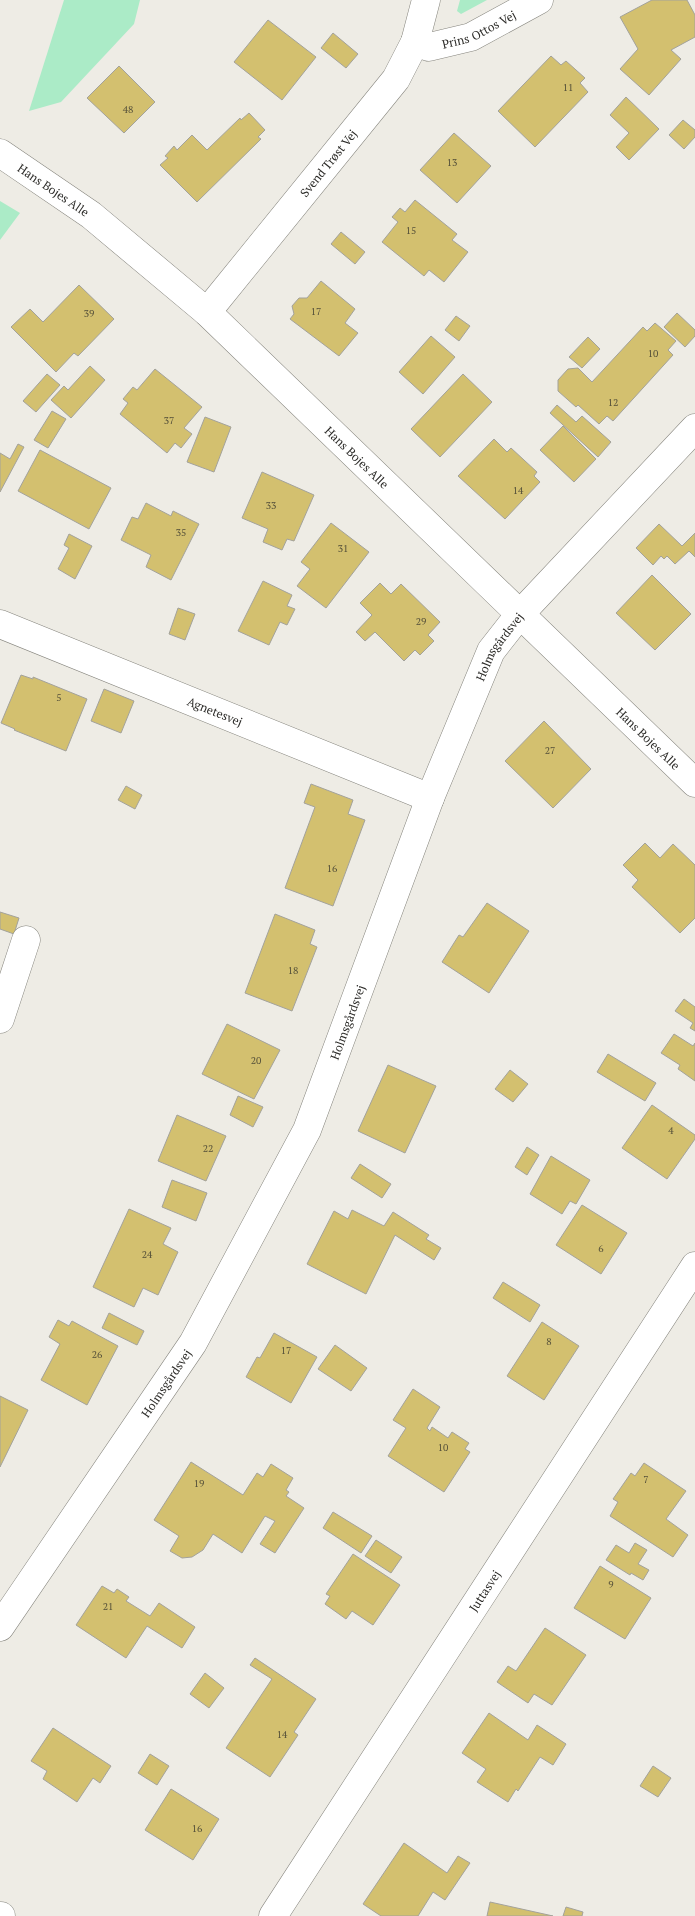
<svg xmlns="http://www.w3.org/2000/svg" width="695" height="1916" viewBox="0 0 695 1916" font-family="'PT Serif',serif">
	<rect width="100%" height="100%" fill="#eeece5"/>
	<g fill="#abebc7">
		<polygon points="64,0 140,0 134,24 61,102 29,111"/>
		<polygon points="460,0 487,0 461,14 457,11"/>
		<polygon points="0,201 20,213 0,240"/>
	</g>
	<g fill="#d3c06f" stroke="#a3a29b">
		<polygon points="652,0 687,0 695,15 695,37 671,50 681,59 649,95 620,69 638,49 620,17"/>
		<polygon points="268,20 316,57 282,100 234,62"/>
		<polygon points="333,33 358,54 346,68 321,48"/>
		<polygon points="551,56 561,65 566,61 585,78 580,83 588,92 535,147 498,111"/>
		<polygon points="119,66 155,102 124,133 87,98"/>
		<polygon points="626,97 659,129 629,160 616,147 629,133 610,115"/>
		<polygon points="249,113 265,130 258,137 261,139 197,202 160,165 168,158 165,156 174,146 177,150 192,135 207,150 240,118 241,120"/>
		<polygon points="683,120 695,130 695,137 684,149 669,135"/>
		<polygon points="454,133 491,166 457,203 420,170"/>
		<polygon points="415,200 457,234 452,240 468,252 444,282 429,270 424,276 382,242 398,222 392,217 400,208 405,212"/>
		<polygon points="341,232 365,252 355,264 331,244"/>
		<polygon points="321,281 355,309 345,323 358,333 339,356 290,319 294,314 292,306 299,298 307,298"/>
		<polygon points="79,285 114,319 78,356 74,353 56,372 11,327 30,309 43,322"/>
		<polygon points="677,313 695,330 695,336 685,347 664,327"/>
		<polygon points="456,316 470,326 459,341 445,330"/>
		<polygon points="655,323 676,341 668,350 673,355 613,421 607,416 599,424 578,405 576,407 558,391 558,380 568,369 578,368 592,382 643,327 647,331"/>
		<polygon points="431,336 455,357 423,394 399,372"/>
		<polygon points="588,337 600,349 582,368 569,357"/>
		<polygon points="90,366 105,380 71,418 51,400 64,386 68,390"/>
		<polygon points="155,369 202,407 184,428 192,434 181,448 175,443 167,453 120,414 128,403 123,399 133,387 137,390"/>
		<polygon points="47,374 60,385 36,412 23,401"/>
		<polygon points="463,374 492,402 440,457 411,429"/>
		<polygon points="557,405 576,422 582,416 611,442 598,457 550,413"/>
		<polygon points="52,411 66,419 48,448 34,440"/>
		<polygon points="205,417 231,427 214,472 187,462"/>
		<polygon points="563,426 596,459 574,482 540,450"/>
		<polygon points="494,439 507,452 511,448 537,472 534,476 540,482 505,519 458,476"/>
		<polygon points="18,444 24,447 0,492 0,453 10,459"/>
		<polygon points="40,450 111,488 89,529 18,491"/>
		<polygon points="262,472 314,495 294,541 287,539 282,550 263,542 268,529 242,518"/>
		<polygon points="146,503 171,516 173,511 199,524 171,580 146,567 151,555 121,540 132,517 138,519"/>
		<polygon points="331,523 369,552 326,608 297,586 310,569 301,562"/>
		<polygon points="659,524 682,546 695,533 695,557 689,551 675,564 667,556 664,559 661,556 653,565 636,548"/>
		<polygon points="69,534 92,546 75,579 58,569 69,548 64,545"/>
		<polygon points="652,575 691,614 655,650 616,613"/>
		<polygon points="263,581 292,595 287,606 295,609 287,625 280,622 269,645 238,631"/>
		<polygon points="380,583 391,594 401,584 440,622 428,635 434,641 420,655 415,650 404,661 375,632 365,641 356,632 372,615 360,603"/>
		<polygon points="178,608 195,614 185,640 169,634"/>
		<polygon points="21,675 33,679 33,677 87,699 66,751 14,730 15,729 1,723"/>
		<polygon points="104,689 134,701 121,733 91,721"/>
		<polygon points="544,721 591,769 553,808 505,761"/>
		<polygon points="311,784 353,800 348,814 365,820 333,906 285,888 315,807 304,803"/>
		<polygon points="126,786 142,795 135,809 118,800"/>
		<polygon points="645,843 660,858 673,844 695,865 695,918 680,933 632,887 638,880 623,865"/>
		<polygon points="487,903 529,931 489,993 442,962 459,935 463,937"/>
		<polygon points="0,912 19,918 14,934 0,929"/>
		<polygon points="275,914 315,930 310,944 317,947 292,1011 245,993"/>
		<polygon points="684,999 695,1007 695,1031 690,1028 693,1023 675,1011"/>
		<polygon points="227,1024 280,1050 254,1099 202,1074"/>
		<polygon points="674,1034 693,1046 695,1043 695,1081 678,1069 680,1065 661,1053"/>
		<polygon points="608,1054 656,1083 645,1101 597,1072"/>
		<polygon points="388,1065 436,1086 405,1153 358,1131"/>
		<polygon points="510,1070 528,1084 513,1102 495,1089"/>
		<polygon points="238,1096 263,1107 253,1127 230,1115"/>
		<polygon points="652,1105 695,1135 695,1139 667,1179 622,1148"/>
		<polygon points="177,1115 226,1136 206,1181 158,1161"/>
		<polygon points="527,1147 539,1155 527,1175 515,1167"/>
		<polygon points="551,1156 590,1180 576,1204 570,1201 562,1214 530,1194"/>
		<polygon points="360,1164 391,1184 382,1198 351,1178"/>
		<polygon points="172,1180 207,1193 196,1221 162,1207"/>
		<polygon points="582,1205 627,1233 601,1274 556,1245"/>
		<polygon points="129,1209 171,1228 163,1244 178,1252 158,1295 143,1288 134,1307 93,1287"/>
		<polygon points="352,1210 384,1226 393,1212 429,1235 426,1239 441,1248 434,1260 395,1235 366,1294 307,1264 334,1211 348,1219"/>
		<polygon points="503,1282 540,1305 530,1322 493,1298"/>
		<polygon points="109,1313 144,1331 137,1345 102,1328"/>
		<polygon points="58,1320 69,1326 72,1321 118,1346 87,1405 41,1380 60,1344 49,1337"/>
		<polygon points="542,1322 579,1346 544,1400 507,1376"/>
		<polygon points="274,1333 317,1357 291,1403 246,1377 257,1357 260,1358"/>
		<polygon points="335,1345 367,1368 351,1391 318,1369"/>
		<polygon points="413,1389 440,1407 427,1428 430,1431 432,1427 448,1438 452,1432 469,1443 465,1449 470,1452 444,1492 388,1456 406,1428 393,1420"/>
		<polygon points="0,1396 28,1410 0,1467"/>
		<polygon points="191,1462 243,1495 257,1473 263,1477 271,1464 293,1478 286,1490 289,1492 286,1496 304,1508 275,1553 260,1544 275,1521 265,1516 242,1553 213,1534 203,1550 192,1557 182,1558 170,1551 179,1536 154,1520"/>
		<polygon points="644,1463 686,1491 666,1519 688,1535 673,1557 610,1516 618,1502 613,1499 631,1473 635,1476"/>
		<polygon points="333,1512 372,1536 361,1553 323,1528"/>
		<polygon points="376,1540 402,1557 391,1573 365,1556"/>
		<polygon points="635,1543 647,1550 638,1564 649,1570 643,1580 631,1573 630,1575 606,1560 616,1545 629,1553"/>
		<polygon points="353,1554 400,1585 373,1625 352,1611 346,1619 325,1604 330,1596 326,1594"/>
		<polygon points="600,1566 651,1598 625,1639 574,1608"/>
		<polygon points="102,1586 114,1593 117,1589 129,1597 126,1601 150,1616 159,1603 195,1627 182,1648 147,1626 126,1658 76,1625"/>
		<polygon points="545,1628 586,1655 552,1705 534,1694 528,1703 497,1682 508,1666 516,1671"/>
		<polygon points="255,1658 316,1699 294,1732 298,1735 270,1777 226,1748 272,1679 250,1665"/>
		<polygon points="205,1673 224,1688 209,1708 190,1694"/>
		<polygon points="489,1713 528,1740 537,1725 566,1744 553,1765 540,1757 518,1791 516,1789 508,1802 477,1782 486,1769 462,1753"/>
		<polygon points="53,1728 111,1766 100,1783 93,1778 77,1802 43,1779 47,1771 31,1761"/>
		<polygon points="150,1754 169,1766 157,1785 138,1773"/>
		<polygon points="653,1766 671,1778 658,1797 640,1786"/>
		<polygon points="171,1789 219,1819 193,1860 145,1830"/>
		<polygon points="404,1843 447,1873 458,1856 470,1863 445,1900 433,1892 418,1916 381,1916 363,1904"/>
		<polygon points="490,1902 553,1916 487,1916"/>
		<polygon points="566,1907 583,1912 582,1916 563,1916"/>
	</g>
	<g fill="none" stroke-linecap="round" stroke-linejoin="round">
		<g stroke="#86857e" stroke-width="29">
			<g id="minor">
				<path id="s1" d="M 415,42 L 429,47 L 471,37 L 539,0"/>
				<path id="s2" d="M 0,153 L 91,215 L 207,312 L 695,783"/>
				<path id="s3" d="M 207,312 L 396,79 L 415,42 L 426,0"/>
				<path id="s4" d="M 0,624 L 430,798"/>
				<polyline points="0,1019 26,940"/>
				<path id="s5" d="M 0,1627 L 193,1343 L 307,1130 L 430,798 L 491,651 L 520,614 L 695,428"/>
				<polyline points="0,1916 1,1916"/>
				<path id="s6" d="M 273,1916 L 695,1266"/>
			</g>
		</g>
		<use href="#minor" stroke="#fff" stroke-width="28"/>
	</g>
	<g text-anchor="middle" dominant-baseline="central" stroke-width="5" stroke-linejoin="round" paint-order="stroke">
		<g font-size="10" fill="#56513a">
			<text x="568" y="87">11</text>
			<text x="128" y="109">48</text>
			<text x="452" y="162">13</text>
			<text x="411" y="230">15</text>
			<text x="316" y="311">17</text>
			<text x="89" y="313">39</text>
			<text x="653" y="353">10</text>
			<text x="613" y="402">12</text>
			<text x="169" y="420">37</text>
			<text x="518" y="490">14</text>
			<text x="271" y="505">33</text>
			<text x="181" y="532">35</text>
			<text x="343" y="548">31</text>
			<text x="421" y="621">29</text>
			<text x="59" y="697">5</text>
			<text x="550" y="750">27</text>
			<text x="332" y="868">16</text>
			<text x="293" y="970">18</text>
			<text x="256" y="1060">20</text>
			<text x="671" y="1130">4</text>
			<text x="208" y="1148">22</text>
			<text x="601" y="1248">6</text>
			<text x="147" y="1254">24</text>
			<text x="549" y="1341">8</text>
			<text x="286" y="1350">17</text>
			<text x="97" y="1354">26</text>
			<text x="443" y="1447">10</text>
			<text x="646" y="1479">7</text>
			<text x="199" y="1483">19</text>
			<text x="611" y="1584">9</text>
			<text x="108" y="1606">21</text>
			<text x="282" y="1734">14</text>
			<text x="197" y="1828">16</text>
		</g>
		<g font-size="12" fill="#2d2c29" stroke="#eeece5">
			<text stroke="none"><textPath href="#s1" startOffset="68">Prins Ottos Vej</textPath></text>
			<text stroke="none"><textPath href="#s3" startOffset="192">Svend Trøst Vej</textPath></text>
			<text stroke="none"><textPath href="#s2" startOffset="65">Hans Bojes Alle</textPath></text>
			<text stroke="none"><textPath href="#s2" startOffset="470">Hans Bojes Alle</textPath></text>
			<text stroke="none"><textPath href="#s5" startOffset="1106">Holmsgårdsvej</textPath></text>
			<text stroke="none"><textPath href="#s4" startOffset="232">Agnetesvej</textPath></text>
			<text stroke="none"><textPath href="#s2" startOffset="875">Hans Bojes Alle</textPath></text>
			<text stroke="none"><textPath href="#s5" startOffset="700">Holmsgårdsvej</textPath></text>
			<text stroke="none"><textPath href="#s5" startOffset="295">Holmsgårdsvej</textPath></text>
			<text stroke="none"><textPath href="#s6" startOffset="388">Juttasvej</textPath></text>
		</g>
	</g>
</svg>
